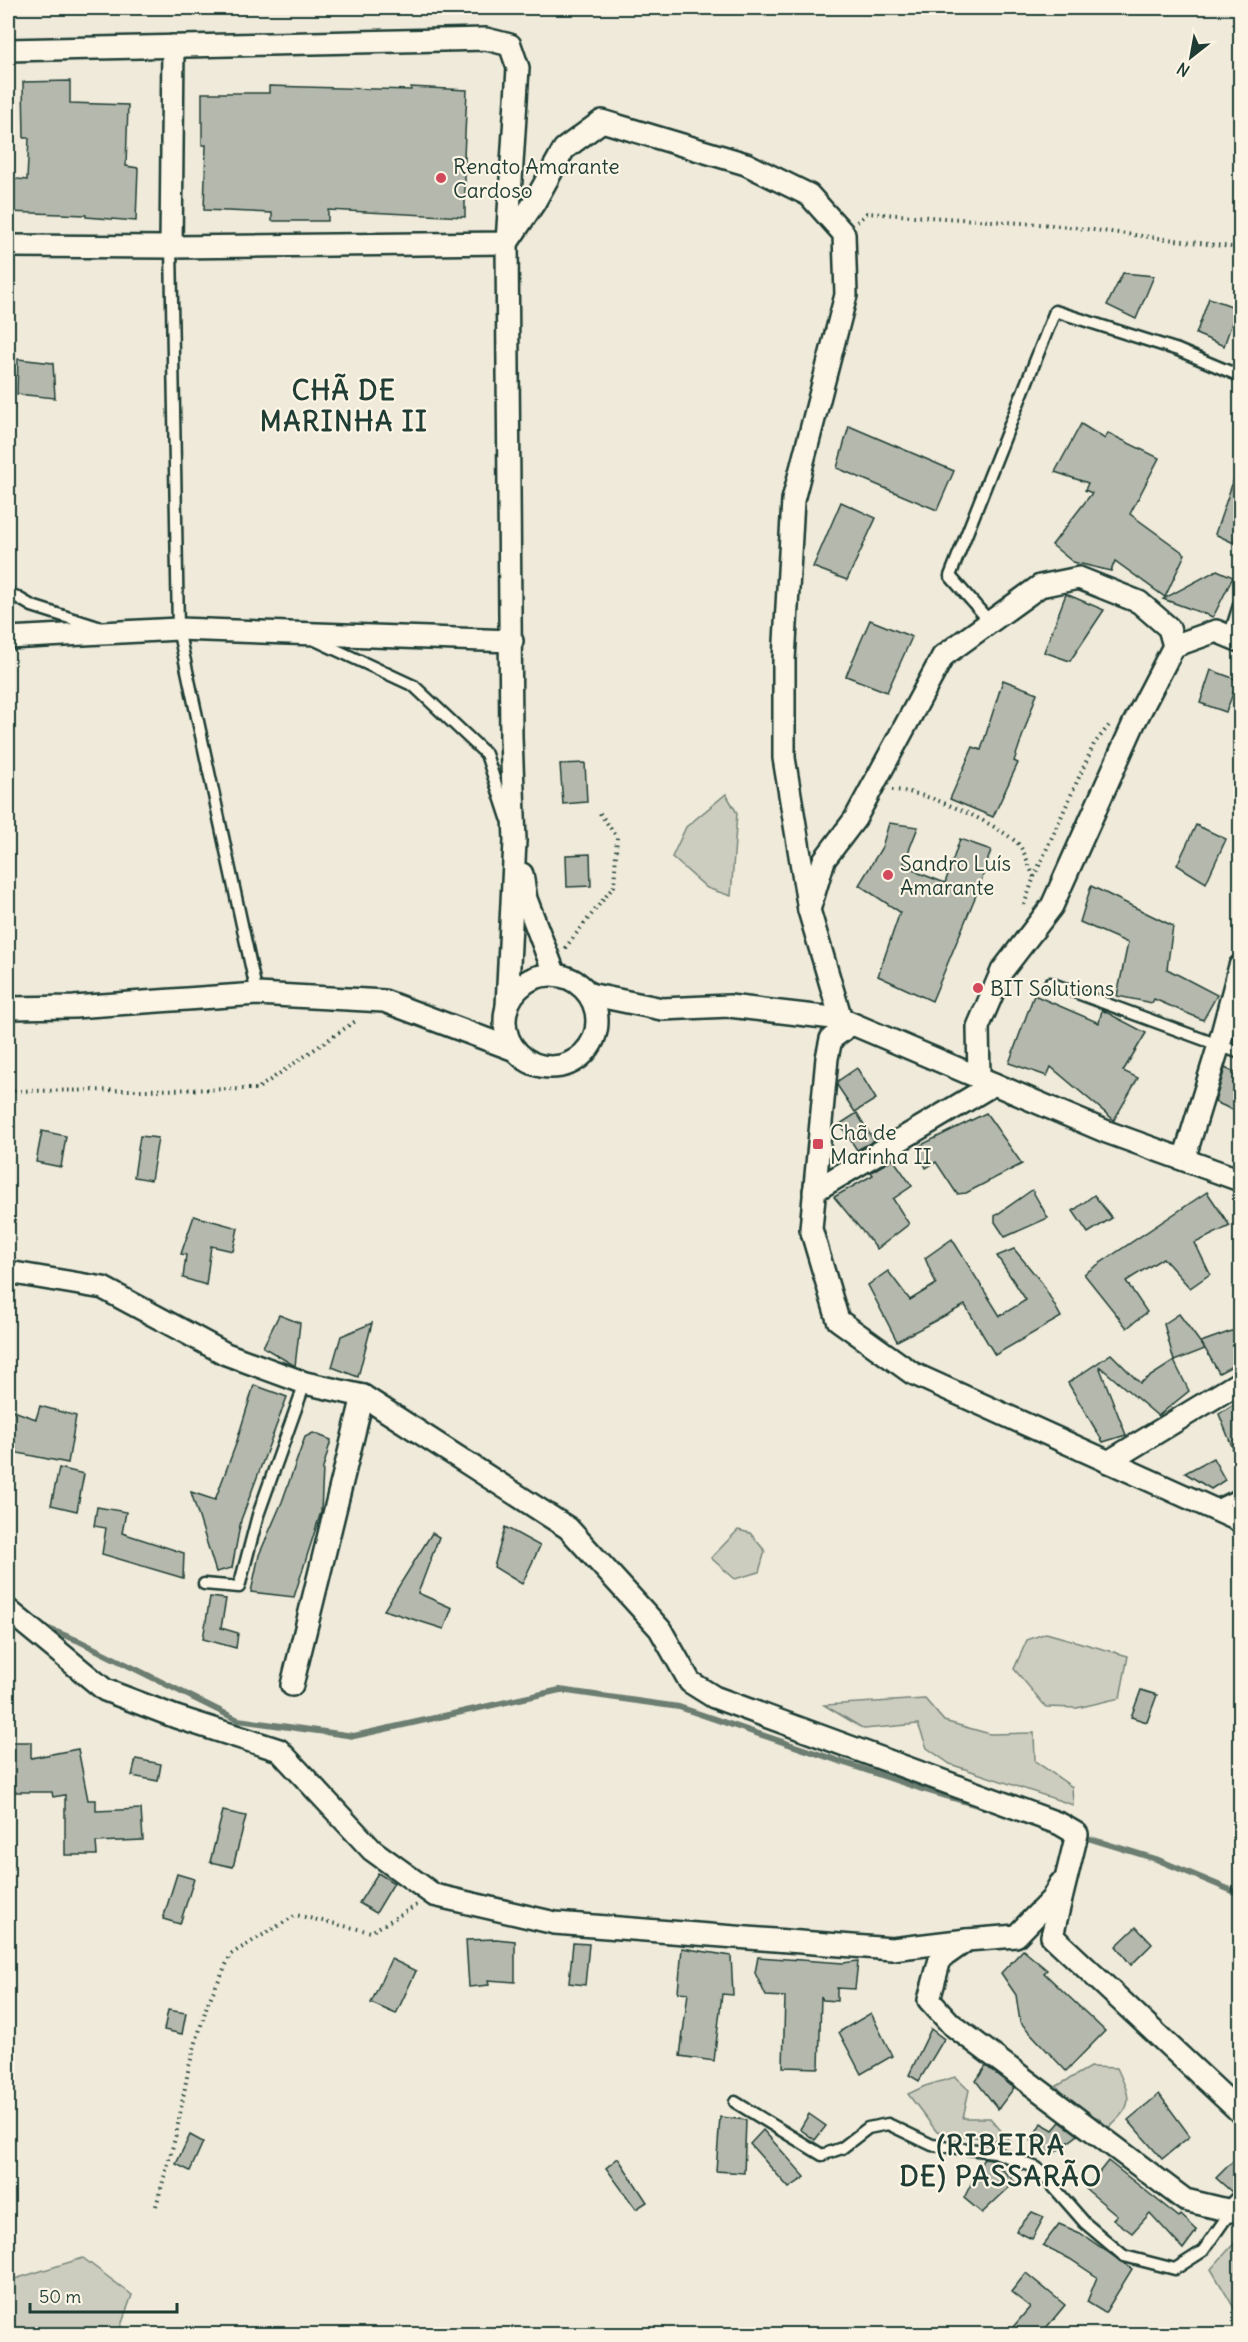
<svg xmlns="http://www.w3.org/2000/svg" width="1248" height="2342" viewBox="0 0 1248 2342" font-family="Delius,sans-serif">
	<rect width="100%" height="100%" fill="#efeada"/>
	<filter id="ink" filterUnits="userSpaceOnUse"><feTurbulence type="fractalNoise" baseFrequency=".0167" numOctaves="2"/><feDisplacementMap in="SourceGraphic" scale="12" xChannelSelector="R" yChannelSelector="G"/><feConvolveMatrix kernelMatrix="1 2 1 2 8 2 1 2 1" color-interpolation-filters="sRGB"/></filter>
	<g filter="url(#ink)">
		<g fill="#cccdbf" stroke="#76857a" stroke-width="1.5">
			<polygon points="726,794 737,813 731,896 707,888 672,857 686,827"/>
			<polygon points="738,1530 750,1533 765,1551 759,1572 735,1579 711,1558"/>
			<polygon points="1046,1633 1128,1656 1120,1698 1077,1708 1046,1707 1014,1669 1027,1640"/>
			<polygon points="925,1699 944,1721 990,1734 1034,1733 1035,1761 1072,1787 1073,1805 950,1764 927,1748 918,1724 864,1729 824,1705"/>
			<path d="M 1090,2067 L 1117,2068 C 1133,2102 1133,2105 1106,2130 L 1099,2118 L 1072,2108 L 1057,2086 Z"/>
			<polygon points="955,2077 969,2090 963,2118 990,2118 1011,2142 937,2132 908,2094 925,2086"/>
			<polygon points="1240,2237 1240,2318 1211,2269"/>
			<polygon points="83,2258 132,2295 118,2334 8,2334 8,2281"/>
		</g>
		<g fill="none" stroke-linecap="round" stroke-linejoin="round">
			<g stroke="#6c7d71" stroke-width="6">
				<polyline points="39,1625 79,1641 238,1720 354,1736 560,1690 679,1707 919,1788 988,1808"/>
				<polyline points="1081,1836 1156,1859 1240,1894"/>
			</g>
		</g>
		<g fill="#b5b9ad" stroke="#1f3d34" stroke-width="1.5">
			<polygon points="70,81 70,103 128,105 126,166 138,168 136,221 86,217 86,215 8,212 8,178 27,180 29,138 24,138 23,82"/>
			<polygon points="269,86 411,90 411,87 467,90 464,157 465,157 465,217 328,210 328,221 272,221 272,213 204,210 206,145 202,145 202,93 269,93"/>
			<polygon points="1123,273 1154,276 1136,319 1107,305"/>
			<polygon points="1209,298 1237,308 1224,346 1196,334"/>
			<polygon points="18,359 53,363 55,398 17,394"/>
			<polygon points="1081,424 1105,439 1108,433 1159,458 1130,514 1185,554 1165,597 1115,561 1111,571 1073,562 1052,545 1092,493 1085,490 1088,483 1055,472"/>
			<polygon points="849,426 954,471 937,510 837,468"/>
			<polygon points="1238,467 1240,468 1240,546 1215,534"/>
			<polygon points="841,502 876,518 847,580 813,567"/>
			<polygon points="1217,570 1233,577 1213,617 1163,599"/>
			<polygon points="1066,594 1104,610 1070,661 1044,652"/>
			<polygon points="870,620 912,637 887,692 846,676"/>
			<polygon points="1211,670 1238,680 1226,712 1200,703"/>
			<polygon points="1003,680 1037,693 1014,761 1018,763 993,817 950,799 973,747 981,750"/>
			<polygon points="585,763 587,802 563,804 560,764"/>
			<polygon points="889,823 918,827 904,863 919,873 945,883 960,839 991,850 979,888 932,1001 878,976 900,912 859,885 882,847"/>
			<polygon points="1196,825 1226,839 1206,883 1177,865"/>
			<polygon points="590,854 591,886 567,887 566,855"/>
			<polygon points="1091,886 1173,926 1167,969 1217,995 1203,1020 1154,999 1152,1003 1117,996 1128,943 1080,922"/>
			<polygon points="1034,995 1099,1023 1102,1010 1146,1033 1123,1071 1138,1078 1114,1120 1051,1067 1047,1076 1009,1063"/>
			<polygon points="857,1068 876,1099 855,1112 837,1085 838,1081"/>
			<polygon points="1225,1068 1240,1075 1240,1113 1215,1102"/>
			<polygon points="857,1113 874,1141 857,1150 840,1124"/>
			<polygon points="986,1113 1022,1164 966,1193 957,1194 936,1162 926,1168 917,1147"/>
			<polygon points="42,1131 66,1136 61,1167 36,1162"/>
			<polygon points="140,1136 158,1138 151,1180 134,1177"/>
			<polygon points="893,1159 912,1186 893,1199 909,1224 877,1249 834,1197 873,1175 871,1172"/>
			<polygon points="1032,1190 1048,1218 1005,1237 995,1222 995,1216"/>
			<polygon points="1207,1192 1230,1226 1195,1243 1210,1274 1190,1288 1163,1258 1126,1281 1147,1312 1127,1328 1084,1274"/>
			<polygon points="1094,1195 1112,1218 1088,1233 1073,1211"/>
			<polygon points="194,1216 238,1228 233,1251 211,1246 206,1285 183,1278 186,1255 181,1254"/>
			<polygon points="952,1239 1000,1316 1026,1300 997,1256 1014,1249 1042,1283 1061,1317 995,1355 965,1305 897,1341 868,1285 888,1271 910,1300 936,1284 925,1258"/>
			<polygon points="1179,1314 1205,1349 1174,1361 1164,1324"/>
			<polygon points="279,1315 300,1323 295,1366 263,1347"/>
			<polygon points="372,1323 358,1377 332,1367 341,1336"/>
			<polygon points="1240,1328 1240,1362 1219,1373 1201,1342"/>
			<polygon points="1111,1354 1140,1383 1174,1361 1189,1391 1158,1416 1099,1366 1126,1435 1103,1442 1068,1383"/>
			<polygon points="254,1385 287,1397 241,1520 232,1568 216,1572 191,1492 215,1500 236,1444"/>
			<polygon points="1240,1400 1240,1466 1219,1414"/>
			<polygon points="40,1406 76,1416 68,1463 8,1451 8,1409 36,1419"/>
			<polygon points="313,1433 331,1440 323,1468 321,1512 294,1597 251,1592 259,1555 282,1502 305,1437"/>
			<polygon points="1213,1458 1225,1480 1211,1489 1185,1473"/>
			<polygon points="59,1468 84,1474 77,1511 51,1505"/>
			<polygon points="97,1507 126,1512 122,1533 184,1553 183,1578 102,1554 106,1528 94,1526"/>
			<polygon points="505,1527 540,1546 522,1584 494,1567"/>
			<polygon points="432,1533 439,1537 418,1593 452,1608 444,1629 384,1610"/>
			<polygon points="210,1597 226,1599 221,1628 238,1633 236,1648 203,1639"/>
			<polygon points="1141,1690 1157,1695 1147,1722 1131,1717"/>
			<polygon points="8,1742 31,1742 31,1758 78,1749 88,1800 96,1800 96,1811 141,1809 143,1840 96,1842 97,1855 65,1855 65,1795 53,1797 52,1792 9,1792"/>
			<polygon points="136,1759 161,1764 158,1781 132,1776"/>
			<polygon points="223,1811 246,1816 233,1867 210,1862"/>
			<polygon points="378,1873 394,1883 376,1913 359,1903"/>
			<polygon points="177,1874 194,1879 180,1924 163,1919"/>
			<polygon points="1136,1927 1152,1944 1131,1965 1116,1946"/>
			<polygon points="496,1939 515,1941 515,1982 488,1980 489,1985 469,1987 466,1940"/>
			<polygon points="573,1943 589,1944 585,1985 569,1983"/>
			<polygon points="682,1948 731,1956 733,1995 722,1994 714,2061 680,2056 688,1993 678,1992"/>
			<polygon points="1023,1950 1047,1970 1044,1973 1105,2031 1066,2071 1020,2022 1016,1995 1001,1973"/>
			<polygon points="758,1957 843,1963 858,1961 855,1989 837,1988 837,2001 823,2000 821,1996 819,2068 783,2067 785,1997 766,1996 755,1973"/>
			<polygon points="391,1959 416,1971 396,2014 371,2003"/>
			<polygon points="168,2010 186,2013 182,2034 164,2030"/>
			<polygon points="871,2013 892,2056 861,2074 839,2032"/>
			<polygon points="931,2029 944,2039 919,2081 909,2075"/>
			<polygon points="986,2066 1014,2088 998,2109 976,2081"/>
			<polygon points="1159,2094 1190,2136 1162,2159 1128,2120"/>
			<polygon points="809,2114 826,2126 815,2140 800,2129"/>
			<polygon points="720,2117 746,2120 744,2173 716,2171"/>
			<polygon points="1060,2122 1078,2135 1050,2156 1031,2141 1041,2123 1053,2130"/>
			<polygon points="763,2130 805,2177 789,2188 750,2144"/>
			<polygon points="190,2135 203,2142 190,2171 176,2164"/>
			<polygon points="618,2158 647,2202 636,2209 606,2168"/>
			<polygon points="984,2158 991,2159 1015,2182 982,2213 964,2198"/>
			<polygon points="1108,2161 1179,2217 1181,2215 1197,2230 1183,2249 1150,2213 1132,2233 1113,2219 1117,2215 1086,2189"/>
			<polygon points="1233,2161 1240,2169 1240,2180 1232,2192 1216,2178"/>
			<polygon points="1032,2212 1044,2217 1032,2239 1016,2231"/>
			<polygon points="1059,2224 1080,2233 1132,2269 1105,2313 1087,2302 1097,2277 1070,2259 1043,2245"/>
			<polygon points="1026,2273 1065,2305 1041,2334 1007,2334 1030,2307 1011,2292"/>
		</g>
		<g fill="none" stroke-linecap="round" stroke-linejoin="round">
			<g stroke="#1f3d34" stroke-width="15">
				<g id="service">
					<polyline points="171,247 178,629 257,994"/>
					<polyline points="8,592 32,606 98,627"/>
					<polyline points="990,622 950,576 1055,311 1178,350 1240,376"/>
					<polyline points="1229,637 1240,602"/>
					<polyline points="315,640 414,686 486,754 507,818"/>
					<polyline points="1050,983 1240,1053"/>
					<polyline points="1211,1508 1240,1494"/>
					<polyline points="204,1584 239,1587 258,1515 305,1383"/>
					<polyline points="735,2102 822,2155 842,2148 868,2128 888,2124 932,2145 995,2152 1037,2168 1085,2223 1124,2256 1175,2269 1203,2251 1231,2211"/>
				</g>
			</g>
			<g stroke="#1f3d34" stroke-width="26">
				<g id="minor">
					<polyline points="8,50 486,39 510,45 518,68 507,243 511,738 515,841 507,1006"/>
					<polyline points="8,246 171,247 507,243 534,203 564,149 602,121 746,164 809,195 844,234 846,295 793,500 784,660 784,758 809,910"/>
					<polyline points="171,247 173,46"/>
					<polyline points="8,638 178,629 512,641"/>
					<polyline points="522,874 526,899 555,975"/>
					<circle cx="551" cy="1021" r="46"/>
					<polyline points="589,994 662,1009 729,1006 841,1019 1107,1132 1240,1180"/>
					<polyline points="8,1008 74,1007 257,994 384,1001 515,1050"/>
					<polyline points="841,1019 809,910 824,860 855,819 943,656 1040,586 1079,578 1139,602 1169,628 1174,646"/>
					<polyline points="851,1024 831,1039 827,1058 811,1229 838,1320 912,1373 1240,1521"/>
					<polyline points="979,1078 978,1027 1002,971 1052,906 1134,723 1174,646 1216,631 1240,641"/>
					<polyline points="1184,1159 1219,1045 1240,966"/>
					<polyline points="814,1191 994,1084"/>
					<polyline points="8,1272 103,1288 226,1354 305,1383 363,1396 568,1528 660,1629 690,1682 714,1697 1060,1824 1077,1834 1052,1936 1240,2112"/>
					<polyline points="1108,1462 1240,1382"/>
					<polyline points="8,1610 105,1690 176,1717 279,1750 372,1850 434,1895 555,1923 892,1949 967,1940"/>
					<polyline points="292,1685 363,1396"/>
					<polyline points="1060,1884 1052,1899 1016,1936 967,1940 940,1959 929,2000 951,2024 1185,2200 1231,2211 1240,2202"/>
				</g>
			</g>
			<g stroke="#1f3d34" stroke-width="4" stroke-dasharray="1.5 4.5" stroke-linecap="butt">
				<polyline points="857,222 867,213 1053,225 1240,248"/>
				<path d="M 892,790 C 923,790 991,821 1015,841 C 1024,847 1029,867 1034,877 L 1023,908"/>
				<polyline points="1034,877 1094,744 1111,723"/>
				<polyline points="565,948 614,886 617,837 599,812"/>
				<polyline points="8,1091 257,1089 357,1020"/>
				<polyline points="156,2206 176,2135 189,2066 207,2005 231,1954 296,1915 371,1932 417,1905"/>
			</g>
			<use href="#service" stroke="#fcf5e5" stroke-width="10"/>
			<use href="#minor" stroke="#fcf5e5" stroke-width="21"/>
		</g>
	</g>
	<g fill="#d1495b" stroke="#fcf5e5" stroke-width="2">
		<circle cx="441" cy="178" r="6"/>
		<circle cx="888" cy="875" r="6"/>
		<circle cx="978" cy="988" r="6"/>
		<rect x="812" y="1138" width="12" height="12" rx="3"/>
	</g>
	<g text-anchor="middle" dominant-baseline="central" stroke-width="4.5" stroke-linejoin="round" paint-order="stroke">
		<g font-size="21" fill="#1f3d34" stroke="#fcf5e5" text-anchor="start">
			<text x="453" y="166">Renato Amarante<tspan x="453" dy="24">Cardoso</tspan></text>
			<text x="900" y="863">Sandro Luís<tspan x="900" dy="24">Amarante</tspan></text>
			<text x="990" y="988">BIT Solutions</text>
			<text x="830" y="1132">Chã de<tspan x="830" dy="24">Marinha II</tspan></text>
		</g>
		<g font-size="27" font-weight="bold" letter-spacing="1.5" fill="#1f3d34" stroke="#fcf5e5">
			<text x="344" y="390">CHÃ DE<tspan x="344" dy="31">MARINHA II</tspan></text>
			<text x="1001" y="2145">(RIBEIRA<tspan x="1001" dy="31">DE) PASSARÃO</tspan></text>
		</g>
	</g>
	<rect width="1248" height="2342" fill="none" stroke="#fcf5e5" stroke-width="30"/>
	<rect x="15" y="15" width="1218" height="2312" fill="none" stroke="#1f3d34" stroke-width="2" filter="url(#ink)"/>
	<g transform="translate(1191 57) rotate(211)" stroke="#fcf5e5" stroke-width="4.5" paint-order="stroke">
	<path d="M0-4.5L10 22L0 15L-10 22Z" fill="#1f3d34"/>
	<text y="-9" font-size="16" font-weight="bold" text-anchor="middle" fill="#1f3d34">N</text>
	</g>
	<path d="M30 2303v9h147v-9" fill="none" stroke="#1f3d34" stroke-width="3"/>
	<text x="39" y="2303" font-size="18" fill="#1f3d34" stroke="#fcf5e5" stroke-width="4.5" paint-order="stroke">50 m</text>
</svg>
